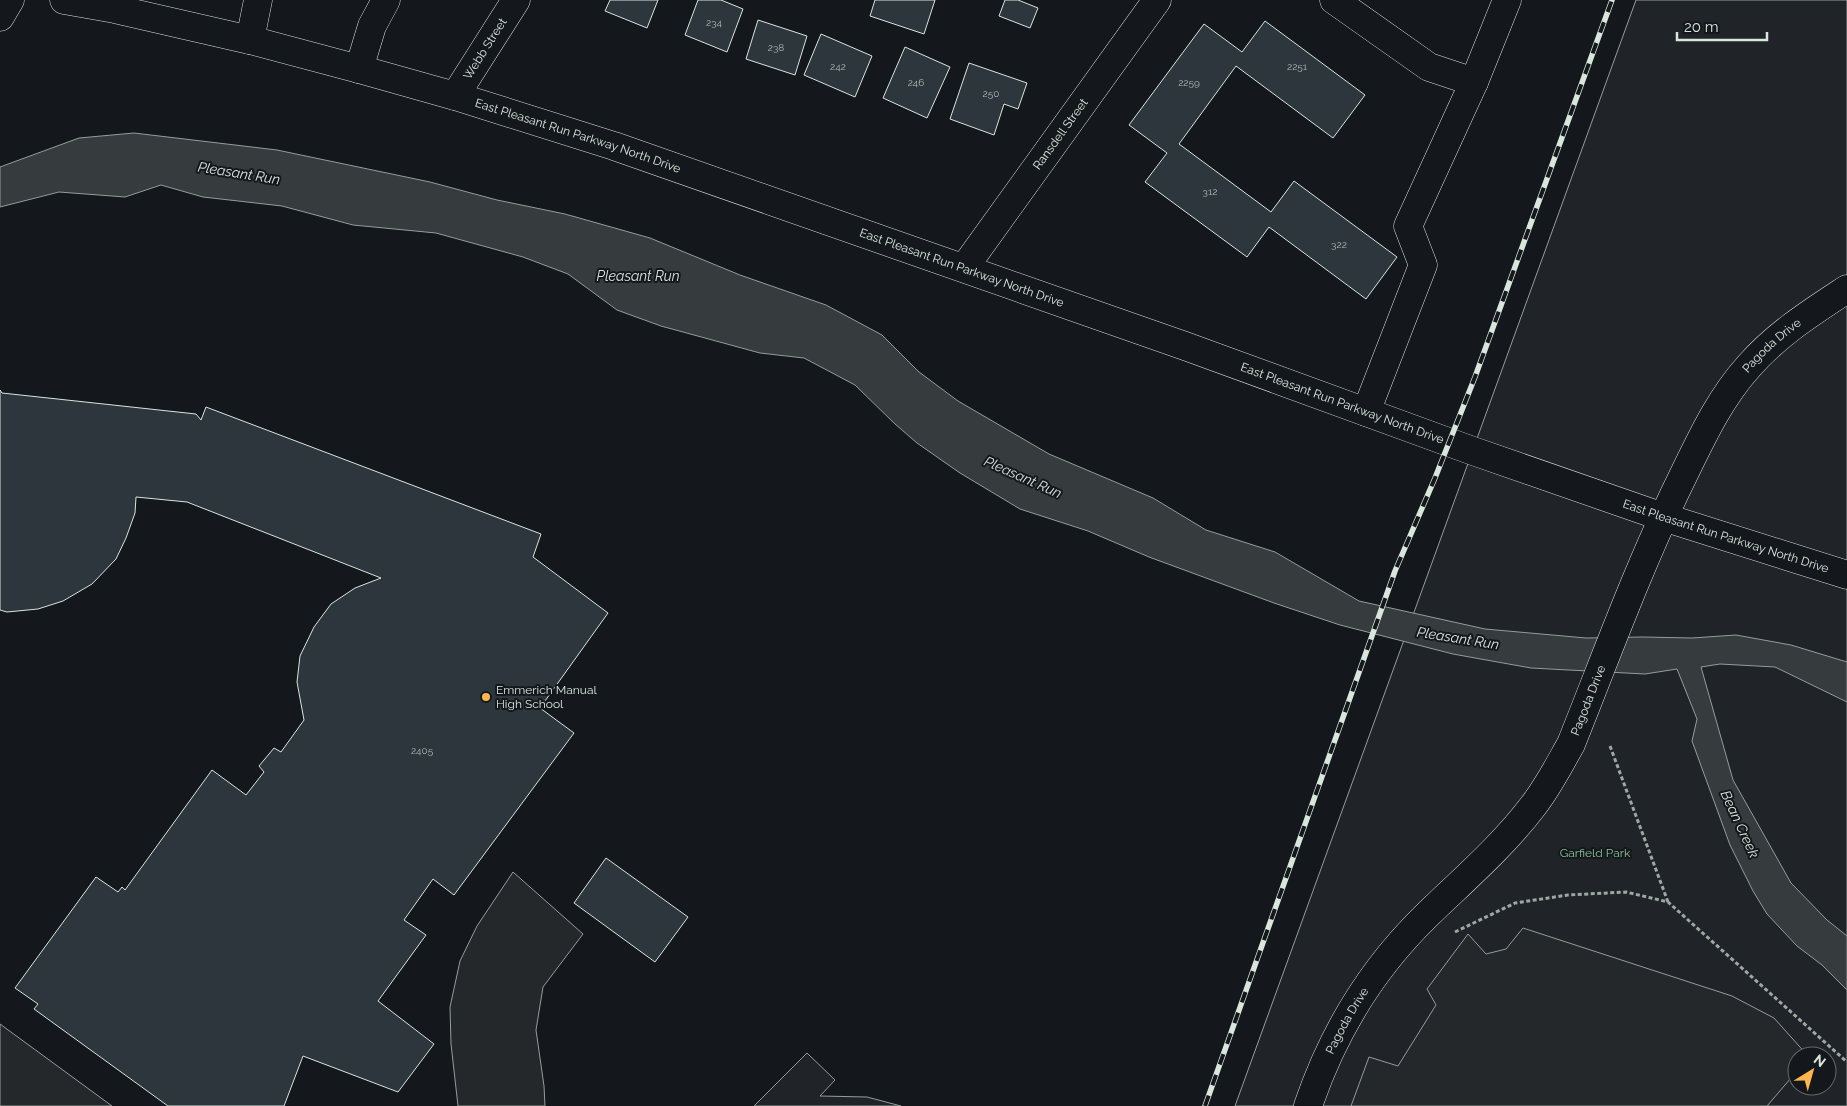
<svg xmlns="http://www.w3.org/2000/svg" width="1847" height="1106" viewBox="0 0 1847 1106" font-family="Raleway,sans-serif">
	<rect width="100%" height="100%" fill="#14181c"/>
	<g fill="#202428" stroke="#939e99" fill-rule="evenodd">
		<path d="M 1636,0 L 1847,0 L 1847,1106 L 1235,1106 ZM 1797,1056 L 1827,1056 L 1827,1086 L 1797,1086 Z"/>
		<polygon points="807,1053 835,1080 820,1096 867,1097 901,1106 754,1106"/>
	</g>
	<g fill="#24282b" stroke="#939e99">
		<polygon points="513,872 583,934 543,987 536,1030 544,1086 545,1106 458,1106 451,1044 450,1007 460,961 477,926"/>
		<polygon points="1523,928 1732,996 1774,1018 1808,1056 1797,1056 1797,1071 1767,1106 1351,1106 1369,1057 1398,1066 1436,1005 1427,989 1468,934 1486,954 1506,949"/>
		<polygon points="0,1024 112,1106 0,1106"/>
	</g>
	<polygon fill="#363b3e" stroke="#939e99" points="134,133 277,150 430,182 497,200 565,214 650,238 740,275 826,305 882,335 919,372 958,401 1049,454 1153,498 1206,530 1275,552 1359,601 1485,629 1586,638 1643,637 1692,638 1736,635 1791,645 1847,662 1847,702 1775,667 1720,664 1701,667 1733,780 1791,883 1827,920 1847,936 1847,990 1822,965 1797,946 1767,914 1753,891 1730,845 1692,741 1697,719 1677,669 1645,674 1531,668 1453,654 1340,625 1274,603 1149,557 1088,531 1020,509 960,473 917,443 895,424 855,385 804,358 760,353 661,326 617,310 568,274 523,257 436,233 353,225 282,206 203,197 161,185 125,197 59,192 0,207 0,167 79,138"/>
	<g fill="#2c363c" stroke="#d8e6dc">
		<polygon points="610,0 658,0 647,28 605,11"/>
		<polygon points="698,0 721,0 743,9 727,52 685,35"/>
		<polygon points="875,0 935,0 924,34 870,16"/>
		<polygon points="1005,0 1018,0 1038,8 1030,28 999,16"/>
		<polygon points="758,20 807,36 795,75 746,59"/>
		<polygon points="1265,21 1365,95 1333,138 1236,66 1179,144 1271,212 1294,181 1397,257 1366,299 1269,227 1247,257 1145,182 1167,153 1129,125 1204,24 1242,52"/>
		<polygon points="821,34 872,56 855,97 804,75"/>
		<polygon points="905,47 950,67 927,118 883,98"/>
		<polygon points="969,63 1027,83 1018,109 1004,104 994,135 950,119"/>
		<polygon points="0,390 2,393 196,414 201,420 206,407 541,534 533,557 608,613 540,708 574,733 454,895 433,879 404,920 426,935 378,1001 434,1044 398,1092 303,1056 284,1106 168,1106 34,1009 38,1004 15,988 96,877 118,892 122,887 125,890 212,770 246,795 264,772 259,766 274,748 281,752 304,720 297,682 300,656 314,627 331,604 355,588 381,578 187,502 136,497 135,513 126,538 116,559 92,584 63,601 38,609 7,612 0,610"/>
		<polygon points="606,858 688,917 655,962 574,903"/>
	</g>
	<g fill="none" stroke-linecap="round" stroke-linejoin="round">
		<g stroke="#d8e6dc" stroke-width="29">
			<g id="minor">
				<path id="s1" d="M 64,0 L 115,9 L 250,40 L 359,69 L 455,96 L 614,146 L 1185,346 L 1473,451 L 1663,517 L 1847,575"/>
				<polyline points="1334,0 1429,67 1474,82 1408,226 1423,265 1366,412"/>
				<polyline points="250,40 258,0"/>
				<polyline points="359,69 372,26 386,0"/>
				<polyline points="1474,82 1507,0"/>
				<path id="s2" d="M 455,96 L 516,0"/>
				<path id="s3" d="M 964,268 L 1157,0"/>
				<path id="s4" d="M 1308,1106 C 1332,1035 1371,970 1425,917 C 1462,881 1502,847 1533,806 C 1548,787 1559,765 1571,744 C 1607,654 1640,563 1683,476 C 1702,437 1720,398 1749,366 C 1777,334 1812,312 1847,289"/>
			</g>
		</g>
		<g stroke="#d8e6dc" stroke-width="29">
			<polyline id="major" points="0,17 10,0"/>
		</g>
		<g stroke="#9da8a2" stroke-width="3" stroke-dasharray="4 2.5" stroke-linecap="butt">
			<polyline points="1610,746 1668,902"/>
			<polyline points="1455,932 1515,903 1568,895 1626,892 1668,902 1847,1062"/>
		</g>
		<use href="#minor" stroke="#14181c" stroke-width="28"/>
		<use href="#major" stroke="#14181c" stroke-width="28"/>
		<g stroke="#d8e6dc" stroke-width="5.5">
			<polyline id="rail" points="1205,1106 1395,571 1435,478 1475,377 1612,0"/>
		</g>
		<use href="#rail" stroke="#14181c" stroke-width="4" stroke-dasharray="11" stroke-linecap="butt"/>
	</g>
	<circle fill="#ffb74d" stroke="#14181c" stroke-width="2" cx="486" cy="697" r="5"/>
	<g text-anchor="middle" dominant-baseline="central" stroke-width="4" stroke-linejoin="round" paint-order="stroke">
		<g font-size="10" fill="#adbab4">
			<text x="714" y="22">234</text>
			<text x="776" y="47">238</text>
			<text x="838" y="66">242</text>
			<text x="1297" y="66">2251</text>
			<text x="916" y="82">246</text>
			<text x="1189" y="82">2259</text>
			<text x="991" y="93">250</text>
			<text x="1210" y="191">312</text>
			<text x="1339" y="244">322</text>
			<text x="422" y="750">2405</text>
		</g>
		<g font-size="12" fill="#d8e6dc" stroke="#14181c">
			<text stroke="none"><textPath href="#s2" startOffset="56">Webb Street</textPath></text>
			<text stroke="none"><textPath href="#s3" startOffset="165">Ransdell Street</textPath></text>
			<text stroke="none"><textPath href="#s1" startOffset="532">East Pleasant Run Parkway North Drive</textPath></text>
			<text stroke="none"><textPath href="#s1" startOffset="938">East Pleasant Run Parkway North Drive</textPath></text>
			<text stroke="none"><textPath href="#s4" startOffset="902">Pagoda Drive</textPath></text>
			<text stroke="none"><textPath href="#s1" startOffset="1342">East Pleasant Run Parkway North Drive</textPath></text>
			<text stroke="none"><textPath href="#s1" startOffset="1748">East Pleasant Run Parkway North Drive</textPath></text>
			<text stroke="none"><textPath href="#s4" startOffset="499">Pagoda Drive</textPath></text>
			<text stroke="none"><textPath href="#s4" startOffset="94">Pagoda Drive</textPath></text>
		</g>
		<g font-size="12" fill="#d8e6dc" stroke="#14181c" text-anchor="start">
			<text x="496" y="690">Emmerich Manual<tspan x="496" dy="14">High School</tspan></text>
		</g>
		<g font-size="12" fill="#8ac095" stroke="#14181c">
			<text x="1595" y="853">Garfield Park</text>
		</g>
		<g font-size="14" font-style="italic" fill="#d8e6dc" stroke="#14181c">
			<text transform="translate(239 173) rotate(9)">Pleasant Run</text>
			<text x="638" y="276">Pleasant Run</text>
			<text transform="translate(1023 477) rotate(24)">Pleasant Run</text>
			<text transform="translate(1458 638) rotate(9)">Pleasant Run</text>
			<text transform="translate(1740 824) rotate(65)">Bean Creek</text>
		</g>
	</g>
	<g transform="translate(1812 1071) rotate(37)"><circle r="24" fill="#14181c" stroke="#626a69"/>
	<path d="M0-4L9 19L0 12L-9 19Z" fill="#ffb74d"/>
	<text y="-8" font-size="14" font-weight="bold" text-anchor="middle" fill="#d8e6dc">N</text>
	</g>
	<path d="M1677 32v8h90v-8" fill="none" stroke="#d8e6dc" stroke-width="2.5"/>
	<text x="1684" y="32" font-size="15" fill="#d8e6dc" stroke="#14181c" stroke-width="4" paint-order="stroke">20 m</text>
</svg>
